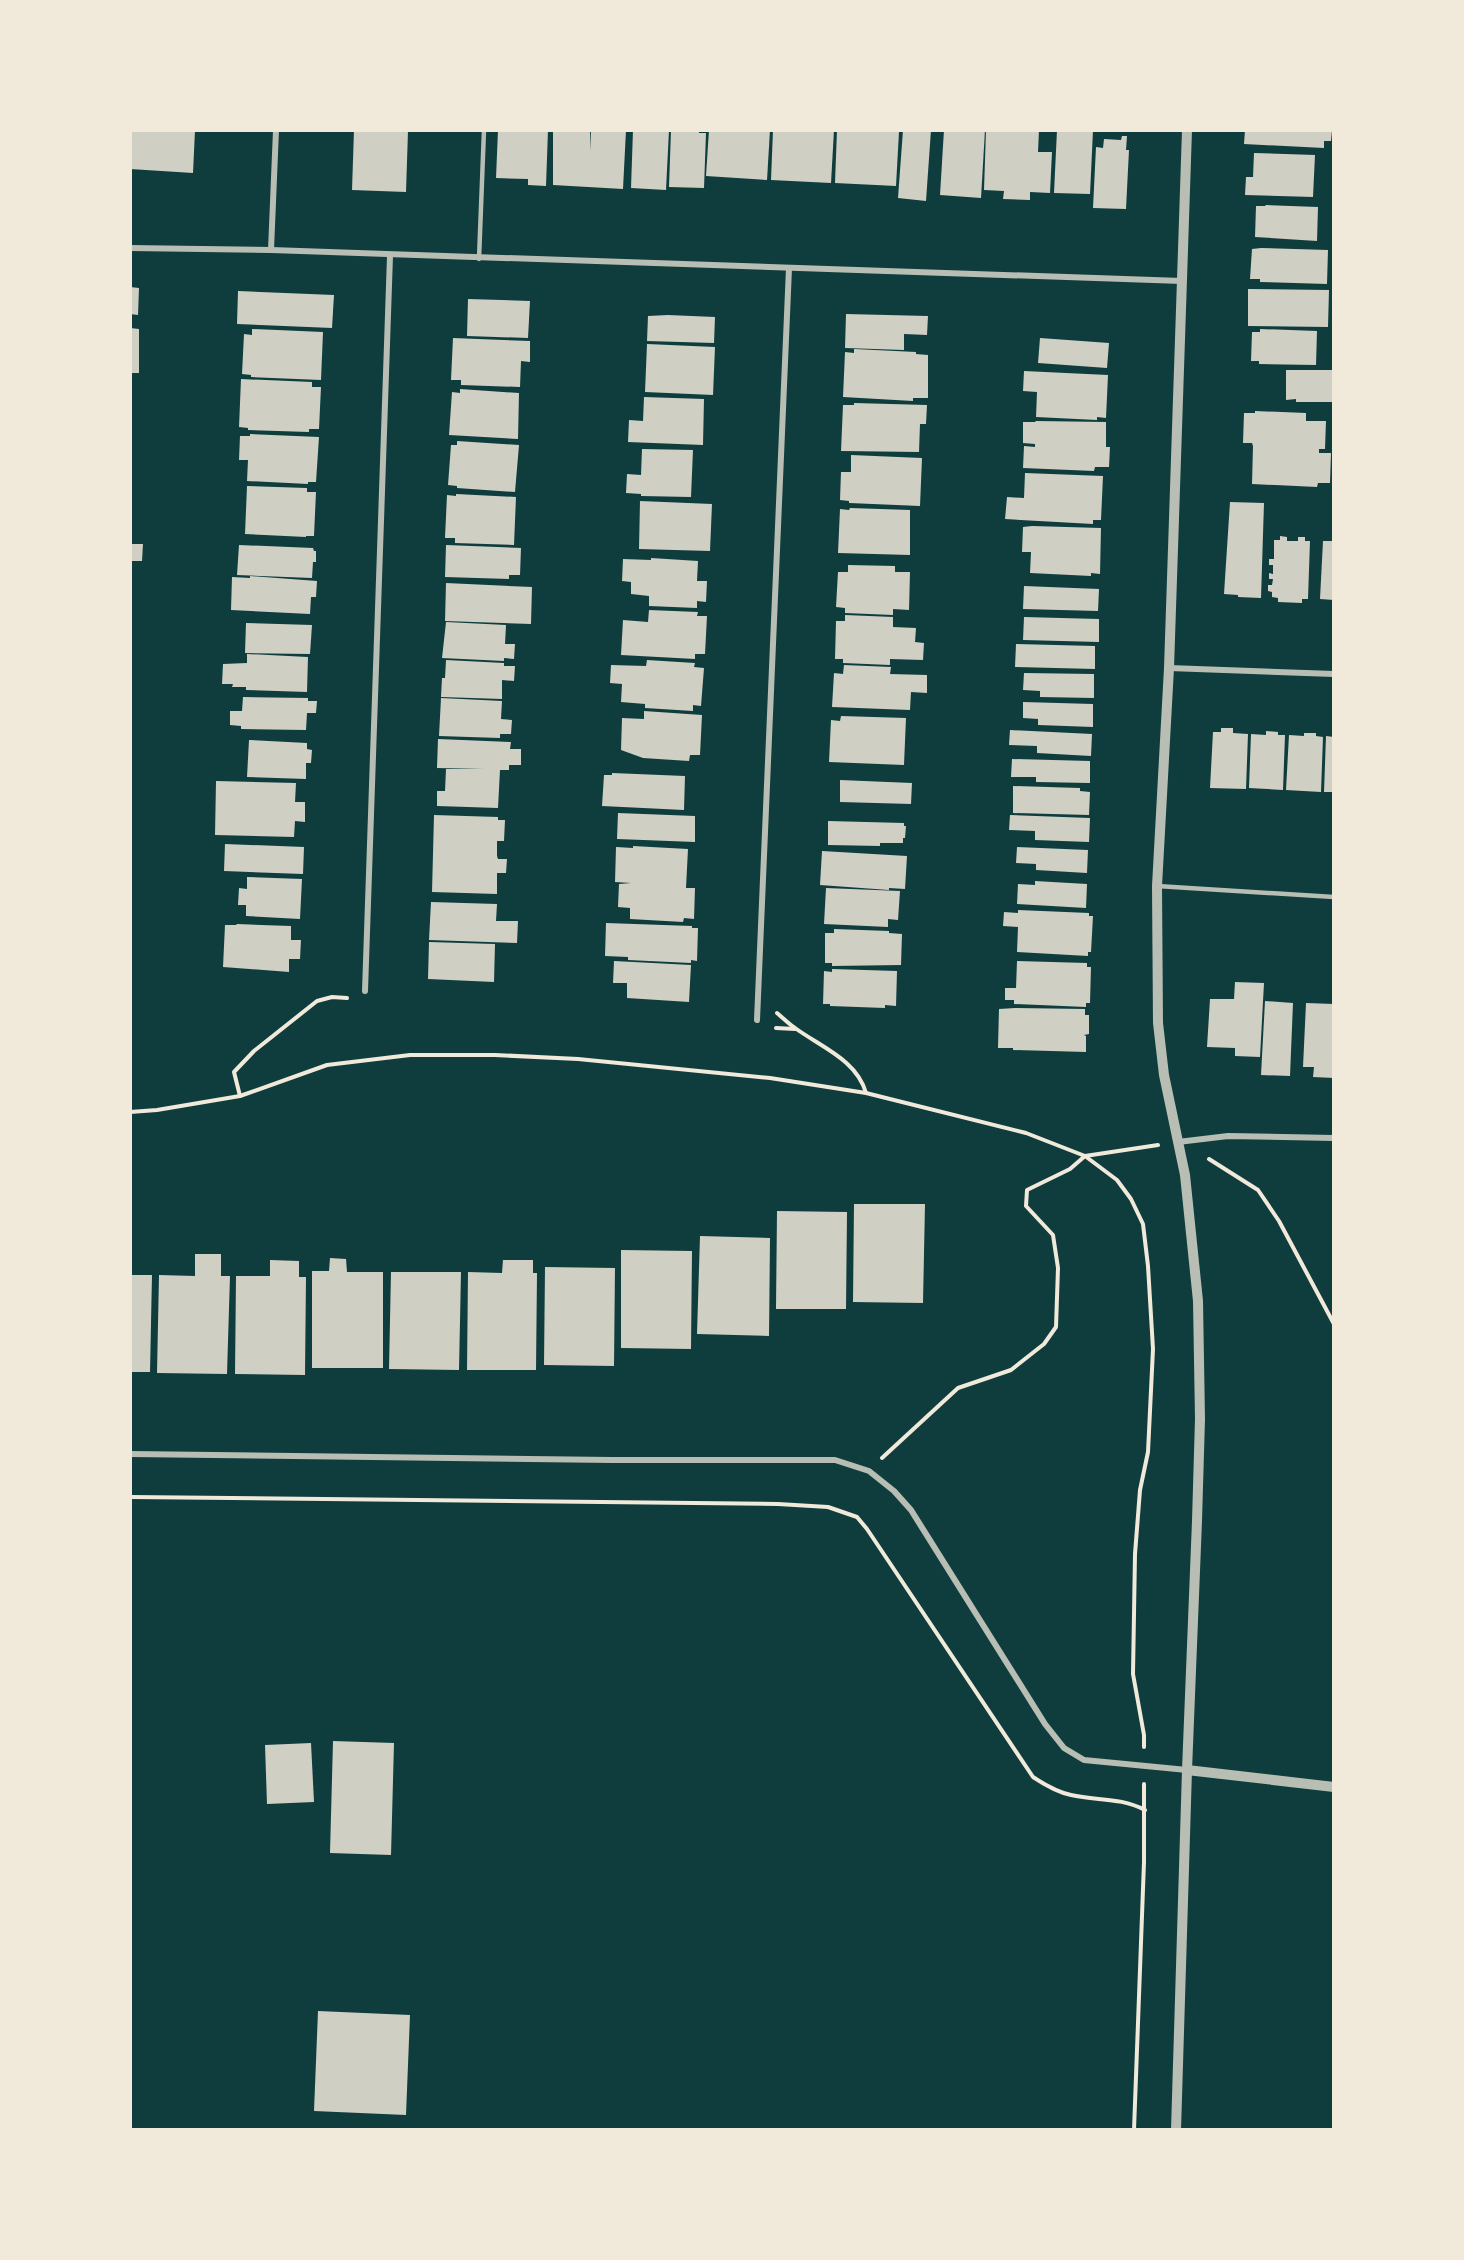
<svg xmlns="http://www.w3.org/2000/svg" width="1464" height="2260" viewBox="0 0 1464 2260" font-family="Lato,sans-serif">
	<rect width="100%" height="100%" fill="#0f3d3e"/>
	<g fill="#cfcfc3">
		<polygon points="131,130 195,130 193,173 130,169"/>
		<polygon points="354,130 408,131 406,192 352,190"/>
		<polygon points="498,130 548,130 546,186 528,185 528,179 496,178"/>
		<polygon points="553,130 590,130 590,151 591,130 626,130 623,189 553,185"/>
		<polygon points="633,130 669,130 666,190 631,188"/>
		<polygon points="671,130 699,130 699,133 706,133 704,188 669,187"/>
		<polygon points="709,130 770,130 767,180 706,176"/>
		<polygon points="773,130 834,130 831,183 771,180"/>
		<polygon points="837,130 895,130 899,132 896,186 835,183"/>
		<polygon points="903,130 931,130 926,201 898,198"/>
		<polygon points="944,130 985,130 981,198 940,195"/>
		<polygon points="986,130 1039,130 1038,152 1052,152 1050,193 1030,192 1030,200 1003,199 1004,191 984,190"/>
		<polygon points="1057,130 1093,130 1090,194 1054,193"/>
		<polygon points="1245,130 1332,130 1331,141 1324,141 1324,148 1244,144"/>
		<polygon points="1122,136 1127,136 1126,150 1129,150 1126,209 1093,208 1096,147 1103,148 1104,139 1121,140"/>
		<polygon points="1254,153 1315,155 1313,197 1245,195 1246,177 1253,177"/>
		<polygon points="1266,205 1318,207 1317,241 1255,237 1256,206 1265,206"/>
		<polygon points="1261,248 1328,250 1327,284 1260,282 1260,279 1250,279 1252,249"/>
		<polygon points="130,287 139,288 138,315 130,314"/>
		<polygon points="1248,289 1329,290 1328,327 1248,326"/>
		<polygon points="238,291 334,295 332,328 237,324"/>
		<polygon points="468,299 530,301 528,338 467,336"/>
		<polygon points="846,314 928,316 927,335 904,334 904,350 845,348"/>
		<polygon points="668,315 715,317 714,343 647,341 648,316"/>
		<polygon points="130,328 139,329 139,373 130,373"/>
		<polygon points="252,329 323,332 321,380 251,377 251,375 242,374 244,334 252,335"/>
		<polygon points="1260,329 1317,331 1316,365 1259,364 1259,361 1251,361 1252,332 1260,332"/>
		<polygon points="453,338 530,341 530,362 521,361 520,387 461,385 461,380 451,380"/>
		<polygon points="1040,338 1109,343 1107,368 1038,363"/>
		<polygon points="647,344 715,347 713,395 645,392"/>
		<polygon points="854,349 916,352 916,354 928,355 928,398 913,398 913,401 843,397 845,352 854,353"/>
		<polygon points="1286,370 1334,370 1334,402 1296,402 1296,399 1286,400"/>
		<polygon points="1024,371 1108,375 1106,418 1097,417 1097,420 1036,417 1037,392 1023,391"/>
		<polygon points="241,379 312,382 312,387 321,387 319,429 309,429 309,432 248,430 248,428 239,427"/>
		<polygon points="460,389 519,393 518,439 449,435 452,392 460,393"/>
		<polygon points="644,397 704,399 703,445 628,442 629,420 643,421"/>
		<polygon points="854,403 927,405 926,424 920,424 919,452 841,451 843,405 854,405"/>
		<polygon points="1255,411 1306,413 1306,421 1326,421 1325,449 1319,449 1319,453 1331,453 1330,483 1318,483 1317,487 1252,484 1253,446 1252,443 1243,443 1244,413 1255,413"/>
		<polygon points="1036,421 1106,422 1106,447 1110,447 1109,467 1095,467 1094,471 1023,468 1024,446 1035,447 1035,444 1023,443 1023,422 1035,422"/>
		<polygon points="250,434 319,437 316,482 308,482 308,484 247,481 248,460 239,460 240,436 250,436"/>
		<polygon points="457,441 519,445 515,492 457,488 457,486 448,485 451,445 457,445"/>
		<polygon points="642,449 693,450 691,497 641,496 641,494 626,493 627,474 641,475"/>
		<polygon points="851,455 922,458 920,506 849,503 849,501 840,500 841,472 851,472"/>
		<polygon points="1025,473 1103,476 1101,520 1093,520 1093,524 1005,519 1007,497 1024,498"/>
		<polygon points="247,486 307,488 307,492 316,492 314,536 306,536 306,537 245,534"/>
		<polygon points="456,494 516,497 514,545 455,543 455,538 445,538 447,495 456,496"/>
		<polygon points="640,501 712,504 710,551 639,549"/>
		<polygon points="1230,502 1264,503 1261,598 1238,597 1238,595 1224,594"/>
		<polygon points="850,508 910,510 910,555 838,553 840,509 849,510"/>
		<polygon points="1032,526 1101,528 1100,574 1091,573 1091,576 1030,573 1031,552 1022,552 1023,527"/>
		<polygon points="1280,536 1287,537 1287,541 1298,541 1298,537 1305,537 1305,541 1310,541 1308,599 1302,599 1302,603 1278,602 1278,598 1272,597 1272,592 1268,591 1268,585 1272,585 1273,579 1269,579 1269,573 1273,574 1273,565 1269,565 1269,559 1274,559 1274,540 1280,540"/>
		<polygon points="1323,541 1334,541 1334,600 1320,599"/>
		<polygon points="130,544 143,544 142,561 130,561"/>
		<polygon points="239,545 313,548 314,551 316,551 316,562 313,562 312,578 237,575"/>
		<polygon points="446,545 521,548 520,575 509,575 509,579 445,577"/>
		<polygon points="651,558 698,561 697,581 707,581 706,602 697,601 697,608 649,606 649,596 631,594 631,582 622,581 623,559 651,560"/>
		<polygon points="848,565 895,566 895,572 910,572 909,610 893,609 893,615 845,613 845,608 836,607 838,572 848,572"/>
		<polygon points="250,576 317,581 316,597 311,597 310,614 231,610 232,577 250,578"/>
		<polygon points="446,583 532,587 531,624 445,621"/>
		<polygon points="1024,586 1099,589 1098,611 1023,609"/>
		<polygon points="649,610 698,612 697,616 707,616 705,654 695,654 695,659 621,655 623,620 648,622"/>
		<polygon points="845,615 893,617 893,627 916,628 915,642 924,643 923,660 890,659 890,665 843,663 843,659 835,659 836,621 845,621"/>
		<polygon points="1024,617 1099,619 1099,642 1023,640"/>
		<polygon points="446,622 506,625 505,644 515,644 514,659 504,658 504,661 442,658"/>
		<polygon points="246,623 312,625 310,654 245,653"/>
		<polygon points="1016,644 1095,646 1095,669 1015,667"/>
		<polygon points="247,654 308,657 307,692 246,690 246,687 232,687 233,684 222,684 223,664 247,663"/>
		<polygon points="446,660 504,663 504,666 515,666 514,681 502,680 502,699 441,697 442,678 445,678"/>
		<polygon points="647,660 695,663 694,667 704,668 701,706 693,705 693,711 645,708 645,704 621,702 622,684 610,683 611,665 646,666"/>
		<polygon points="844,665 891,667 890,674 927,675 927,693 911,692 910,710 832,707 834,673 843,674"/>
		<polygon points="1024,673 1094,674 1094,698 1040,697 1040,691 1023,690"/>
		<polygon points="243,697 308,698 308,701 317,701 316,713 307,713 306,730 241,729 241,726 230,725 230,711 242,711"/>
		<polygon points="441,698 502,701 501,719 512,720 511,734 500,734 500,738 439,736"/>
		<polygon points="1023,702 1093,704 1093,727 1038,725 1038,719 1023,718"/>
		<polygon points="644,711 702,715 700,755 690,755 689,761 643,758 621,750 622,718 644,719"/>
		<polygon points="841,716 906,718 904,765 829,762 831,720 840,721"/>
		<polygon points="1221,728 1233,728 1233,733 1248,734 1246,789 1210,788 1213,732 1221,732"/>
		<polygon points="1010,730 1092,734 1091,756 1037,753 1037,746 1009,745"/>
		<polygon points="1266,731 1278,732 1278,735 1285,735 1283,790 1249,788 1251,734 1266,735"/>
		<polygon points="1304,733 1316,733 1316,736 1323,737 1321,792 1286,790 1289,735 1304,736"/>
		<polygon points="1326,736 1334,737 1334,792 1324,792"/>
		<polygon points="438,739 511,742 510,749 521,749 521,765 509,765 509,770 500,770 498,808 437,806 437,791 445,791 446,769 484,769 437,768"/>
		<polygon points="249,740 307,743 307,749 312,750 311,763 306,763 306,779 247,777"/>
		<polygon points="1012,759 1090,761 1090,783 1036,782 1036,777 1011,777"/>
		<polygon points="612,773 685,776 684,810 602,806 604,775 612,775"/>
		<polygon points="840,780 912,783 911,804 840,802"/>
		<polygon points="216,781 296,783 295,802 305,802 305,822 295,821 294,837 215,835"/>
		<polygon points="1013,786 1080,788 1080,791 1090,792 1089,815 1013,813"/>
		<polygon points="618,813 695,816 695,842 617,839"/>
		<polygon points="434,815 498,817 498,820 505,820 504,841 497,841 497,856 498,859 507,859 506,873 497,873 497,894 432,892"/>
		<polygon points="1010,815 1090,818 1089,842 1035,840 1035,831 1009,830"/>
		<polygon points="828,821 904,823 904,826 906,826 905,838 903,838 903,843 880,843 880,846 828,845"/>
		<polygon points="225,844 304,847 303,874 224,871"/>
		<polygon points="633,846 688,849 686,888 695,888 694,919 684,918 683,922 630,919 630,908 618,907 619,884 631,883 615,882 616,847 633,848"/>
		<polygon points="1017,847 1088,850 1087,873 1036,870 1036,864 1016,863"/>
		<polygon points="822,851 907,856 905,889 889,888 889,890 820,885"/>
		<polygon points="247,877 302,879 300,919 246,916 246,905 238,905 239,888 247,889"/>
		<polygon points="1035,881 1087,884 1086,908 1017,904 1018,884 1035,885"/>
		<polygon points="826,888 900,891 898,920 888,919 888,927 824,924"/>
		<polygon points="431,902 497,904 496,921 518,921 517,943 429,940"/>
		<polygon points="1018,910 1089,913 1089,916 1093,916 1091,952 1088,952 1088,956 1017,952 1018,927 1003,926 1004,912 1018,913"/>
		<polygon points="606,923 692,926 692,928 698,928 697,961 691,960 691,963 628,960 628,957 605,956"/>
		<polygon points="237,924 291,926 291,940 301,940 300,959 289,959 289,972 223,967 225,925 236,925"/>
		<polygon points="834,929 889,931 889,933 902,934 901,965 832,966 832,963 825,963 825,933 834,933"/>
		<polygon points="429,942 495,944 494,982 428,979"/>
		<polygon points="614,961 691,965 689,1002 627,998 627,983 613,983"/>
		<polygon points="1017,961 1087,963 1087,967 1091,967 1090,1003 1086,1003 1086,1007 1014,1004 1014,1000 1005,1000 1005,988 1016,988"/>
		<polygon points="832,969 897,971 896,1006 885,1005 885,1008 830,1006 830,1004 823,1004 824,971 832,972"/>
		<polygon points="1235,982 1264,983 1260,1057 1235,1056 1235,1048 1207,1047 1210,999 1234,999"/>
		<polygon points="1265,1001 1293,1003 1290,1076 1261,1075"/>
		<polygon points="1306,1003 1334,1004 1334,1078 1313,1077 1314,1067 1303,1067"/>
		<polygon points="1015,1008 1085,1009 1085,1015 1089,1015 1089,1034 1084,1035 1086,1036 1086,1052 1013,1050 1013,1048 998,1048 999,1009"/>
		<polygon points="854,1204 925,1204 923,1303 853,1302"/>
		<polygon points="777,1211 847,1212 846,1309 776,1309"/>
		<polygon points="700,1236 770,1238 769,1336 697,1334"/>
		<polygon points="621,1250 692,1251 691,1349 621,1348"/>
		<polygon points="195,1254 221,1254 221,1276 230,1276 227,1374 157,1373 159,1275 195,1276"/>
		<polygon points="330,1258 346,1259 347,1272 383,1272 383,1368 312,1368 312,1271 329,1271"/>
		<polygon points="270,1260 299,1261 299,1277 306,1277 305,1375 235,1374 236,1276 270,1276"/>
		<polygon points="503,1260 533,1260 533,1273 537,1273 536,1370 467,1370 468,1272 502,1273"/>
		<polygon points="545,1267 615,1268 614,1366 544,1365"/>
		<polygon points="391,1272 461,1272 459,1370 389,1369"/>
		<polygon points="130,1275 152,1275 150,1372 130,1372"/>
		<polygon points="333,1741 394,1743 391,1855 330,1853"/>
		<polygon points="311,1743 314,1802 267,1804 265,1745"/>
		<polygon points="318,2011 410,2015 406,2115 314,2111"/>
	</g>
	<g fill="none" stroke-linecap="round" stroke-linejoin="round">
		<g stroke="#f1e9da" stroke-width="4">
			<path d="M 777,1013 C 783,1018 789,1024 795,1028 C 821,1047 857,1060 866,1093"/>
			<polyline points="776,1028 795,1029"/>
			<polyline points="240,1096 234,1072 254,1051 317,1001 332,997 347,998"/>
			<polyline points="130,1112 157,1110 240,1096 327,1065 410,1055 495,1055 578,1059 770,1078 866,1093 1026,1133 1085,1156 1117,1180 1131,1199 1143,1224 1148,1266 1153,1349 1148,1452 1140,1490 1135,1554 1133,1674 1144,1735 1144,1747"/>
			<polyline points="1209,1159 1258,1190 1279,1221 1334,1324"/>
			<polyline points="882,1458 958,1388 1011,1370 1044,1344 1056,1327 1058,1268 1053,1235 1026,1206 1027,1190 1070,1169 1085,1156 1158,1145"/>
			<path d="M 130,1497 L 778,1504 L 828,1507 L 857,1517 L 867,1529 L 1033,1777 C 1045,1785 1057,1792 1071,1795 C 1097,1801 1120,1797 1145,1810"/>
			<polyline points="1134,2130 1144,1862 1144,1784"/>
		</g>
		<g stroke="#b8beb3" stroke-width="4.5">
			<polyline points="479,259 484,130"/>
			<polyline points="1157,886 1334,897"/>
		</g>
		<g stroke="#b8beb3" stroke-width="6">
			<polyline points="130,248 271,250 1182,281"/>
			<polyline points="271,250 276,130"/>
			<polyline points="1169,668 1334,674"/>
			<polyline points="365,991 390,256"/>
			<polyline points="757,1020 789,268"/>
			<polyline points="1178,1142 1228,1136 1334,1138"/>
			<polyline points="130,1454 612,1460 835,1460 869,1471 894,1491 911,1510 1045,1724 1064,1748 1084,1760 1187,1770"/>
		</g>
		<g stroke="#b8beb3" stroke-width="10">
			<polyline points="1187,1770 1334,1787"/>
			<polyline points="1176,2130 1187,1770 1197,1521 1200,1419 1198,1301 1185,1175 1164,1075 1158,1023 1157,886 1169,668 1187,130"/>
		</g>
	</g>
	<rect width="1464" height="2260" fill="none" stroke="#f1e9da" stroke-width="264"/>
</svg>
